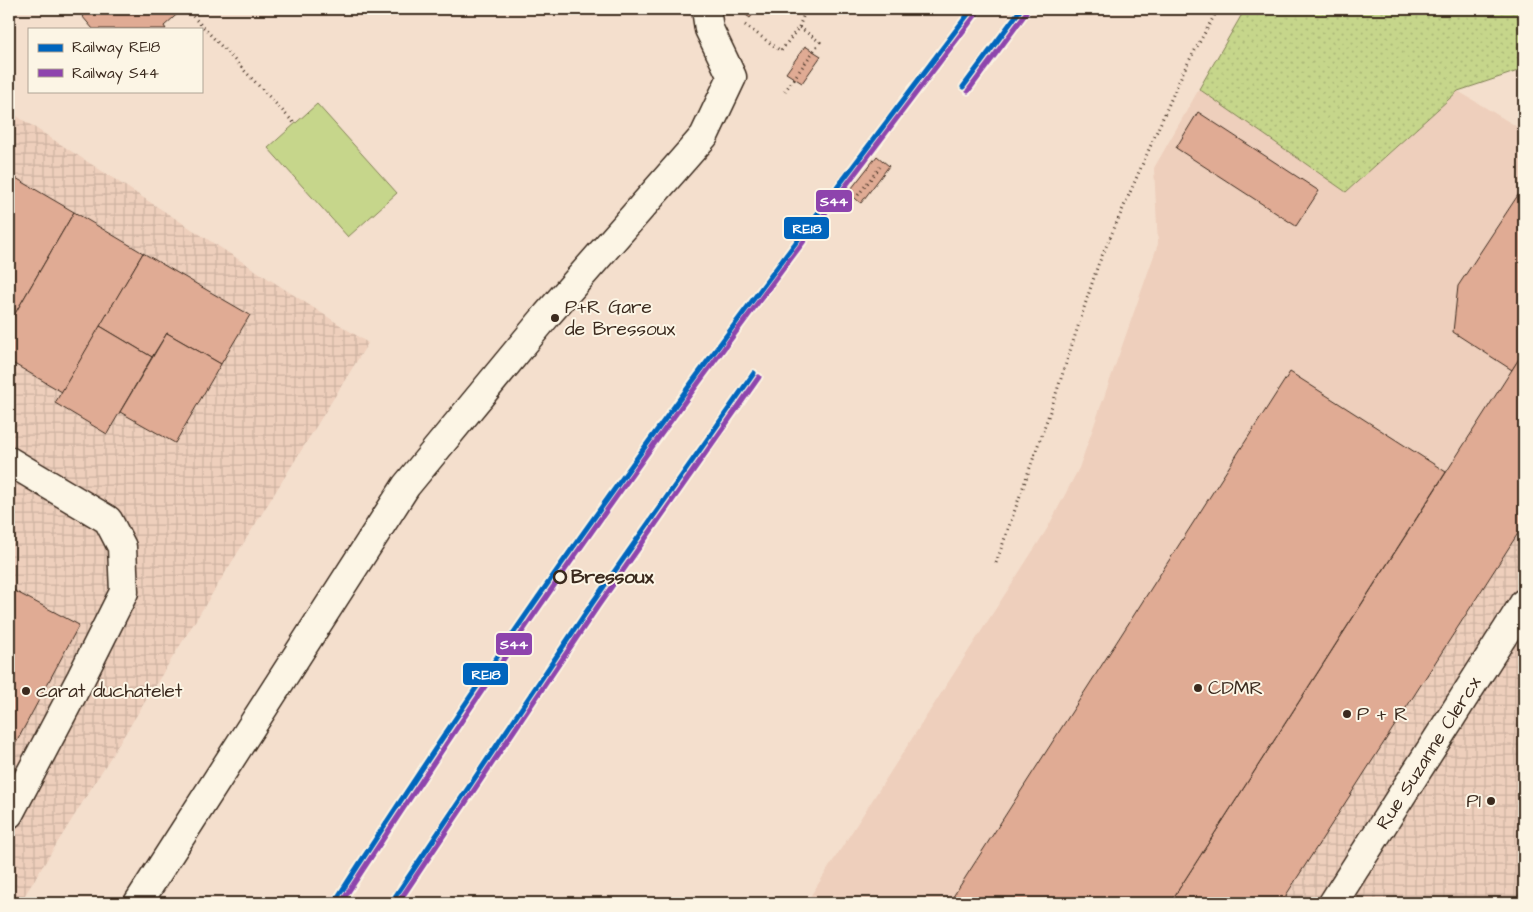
<svg xmlns="http://www.w3.org/2000/svg" width="1533" height="912" viewBox="0 0 1533 912" font-family="'Architects Daughter',sans-serif">
	<defs>
		<pattern id="industrial-grid" width="8" height="8" patternUnits="userSpaceOnUse" patternTransform="scale(1.25)"><rect width="8" height="8" fill="#eecfbc"/><path d="M0 4h8M4 0v8" fill="none" stroke="#cdb2a1"/></pattern>
		<pattern id="grass-dots" width="8" height="8" patternUnits="userSpaceOnUse" patternTransform="scale(1.25)"><rect width="8" height="8" fill="#c6d68b"/><path d="M2 2h.1M6 6h.1" fill="none" stroke="#abb878" stroke-width="1.8" stroke-linecap="round"/></pattern>
	</defs>
	<rect width="100%" height="100%" fill="#f4dfcd"/>
	<filter id="ink" filterUnits="userSpaceOnUse"><feTurbulence type="fractalNoise" baseFrequency=".02" numOctaves="2"/><feDisplacementMap in="SourceGraphic" scale="10" xChannelSelector="R" yChannelSelector="G"/><feConvolveMatrix kernelMatrix="1 2 1 2 8 2 1 2 1" color-interpolation-filters="sRGB"/></filter>
	<g filter="url(#ink)">
		<polygon fill="#eecfbc" points="1199,89 1346,192 1458,91 1524,131 1524,524 1281,903 806,903 1047,529 1079,468 1158,244 1154,168"/>
		<g fill="url(#industrial-grid)">
			<polygon points="9,111 368,343 20,903 9,903"/>
			<polygon points="1524,524 1524,903 1281,903"/>
		</g>
		<polygon fill="url(#grass-dots)" stroke="#808054" points="1245,9 1524,9 1524,69 1458,91 1346,192 1199,89"/>
		<polygon fill="#c6d68b" stroke="#808054" points="317,104 397,193 348,237 268,148"/>
		<g fill="#e0ab94" stroke="#3b2a1e">
			<polygon points="91,9 183,9 164,26 166,29 93,29 82,16"/>
			<polygon points="738,9 757,9 750,18"/>
			<polygon points="805,46 821,56 802,83 786,73"/>
			<polygon points="1198,112 1319,191 1296,226 1176,148"/>
			<polygon points="877,156 889,166 861,203 848,193"/>
			<polygon points="9,174 74,212 9,324"/>
			<polygon points="1524,186 1524,351 1512,370 1453,332 1458,286"/>
			<polygon points="74,212 143,253 62,392 9,361 9,324"/>
			<polygon points="143,253 250,315 221,364 167,333 152,357 100,326"/>
			<polygon points="100,326 152,357 107,434 55,403"/>
			<polygon points="167,333 221,364 175,443 120,412"/>
			<polygon points="1524,351 1524,524 1281,903 1170,903"/>
			<polygon points="1290,372 1446,472 1170,903 949,903"/>
			<polygon points="9,588 79,625 9,756"/>
		</g>
		<g fill="none" stroke-linecap="round" stroke-linejoin="round">
			<g stroke="#3b2a1e" stroke-width="31">
				<g id="minor">
					<polyline points="9,461 108,520 122,547 124,592 81,678 9,814"/>
					<polyline points="138,903 406,486 547,315 704,136 732,77 709,29 706,9"/>
					<path id="s1" d="M 1333,903 L 1524,603"/>
				</g>
			</g>
			<g stroke="#3b2a1e" stroke-width="3" stroke-dasharray="1 4" stroke-linecap="butt">
				<polyline points="186,9 295,124"/>
				<polyline points="745,25 781,51 799,27 820,42 783,94"/>
				<polyline points="799,27 806,9"/>
				<polyline points="855,199 880,167"/>
				<polyline points="996,563 1053,403 1098,265 1184,70 1218,9"/>
			</g>
			<use href="#minor" stroke="#fcf5e5" stroke-width="28"/>
			<g stroke="#fcf5e5" stroke-width="9">
				<g id="rail-1">
					<polyline points="963,87 1021,9"/>
					<path d="M 334,903 C 422,767 512,632 606,501 C 725,334 849,172 972,9"/>
					<polyline points="391,903 593,602 754,373"/>
				</g>
			</g>
			<g stroke="#fcf5e5" stroke-width="9">
				<g id="rail-2">
					<polyline points="968,91 1026,13"/>
					<path d="M 341,903 C 428,770 517,637 609,507 C 728,339 853,176 977,13"/>
					<polyline points="398,903 598,606 759,377"/>
				</g>
			</g>
			<use href="#rail-1" stroke="#0065bd" stroke-width="5"/>
			<use href="#rail-2" stroke="#8e44ad" stroke-width="5"/>
		</g>
	</g>
	<g fill="#3b2a1e" stroke="#fcf5e5" stroke-width="2">
		<circle cx="555" cy="318" r="5"/>
		<circle cx="1198" cy="688" r="5"/>
		<circle cx="26" cy="691" r="5"/>
		<circle cx="1347" cy="714" r="5"/>
		<circle cx="1491" cy="801" r="5"/>
	</g>
	<circle fill="#fcf5e5" stroke="#3b2a1e" stroke-width="2.5" cx="560" cy="577" r="6"/>
	<g text-anchor="middle" dominant-baseline="central" stroke-width="4" stroke-linejoin="round" paint-order="stroke">
		<g font-size="19" fill="#3b2a1e" stroke="#fcf5e5" text-anchor="start">
			<text x="565" y="307">P+R Gare<tspan x="565" dy="22">de Bressoux</tspan></text>
			<text x="1208" y="688">CDMR</text>
			<text x="36" y="691">carat duchatelet</text>
			<text x="1357" y="714">P + R</text>
			<text x="1481" y="801" text-anchor="end">P1</text>
		</g>
		<g font-size="19" font-weight="bold" fill="#3b2a1e" stroke="#fcf5e5" text-anchor="start">
			<text x="571" y="577">Bressoux</text>
		</g>
		<g font-size="19" fill="#3b2a1e" stroke="#fcf5e5">
			<text stroke="none"><textPath href="#s1" startOffset="178">Rue Suzanne Clercx</textPath></text>
		</g>
	</g>
	<g stroke="#fcf5e5" stroke-width="2">
		<rect x="815" y="189" width="38" height="24" rx="5" fill="#8e44ad"/>
		<rect x="783" y="216" width="47" height="24" rx="5" fill="#0065bd"/>
		<rect x="495" y="632" width="38" height="24" rx="5" fill="#8e44ad"/>
		<rect x="462" y="662" width="47" height="24" rx="5" fill="#0065bd"/>
	</g>
	<g font-size="14" text-anchor="middle" font-weight="bold" fill="#fff">
		<text x="834" y="206">S44</text>
		<text x="807" y="233">RE18</text>
		<text x="514" y="649">S44</text>
		<text x="486" y="679">RE18</text>
	</g>
	<rect width="1533" height="912" fill="none" stroke="#fcf5e5" stroke-width="30"/>
	<rect x="15" y="15" width="1503" height="882" fill="none" stroke="#3b2a1e" stroke-width="2" filter="url(#ink)"/>
	<rect x="28" y="28" width="175" height="65" fill="#fcf5e5" stroke="#afa495"/>
	<rect x="38" y="44" width="25" height="8" fill="#0065bd" stroke="#afa495"/>
	<text x="72" y="52" font-size="15" fill="#3b2a1e">Railway RE18</text>
	<rect x="38" y="69" width="25" height="8" fill="#8e44ad" stroke="#afa495"/>
	<text x="72" y="78" font-size="15" fill="#3b2a1e">Railway S44</text>
</svg>
